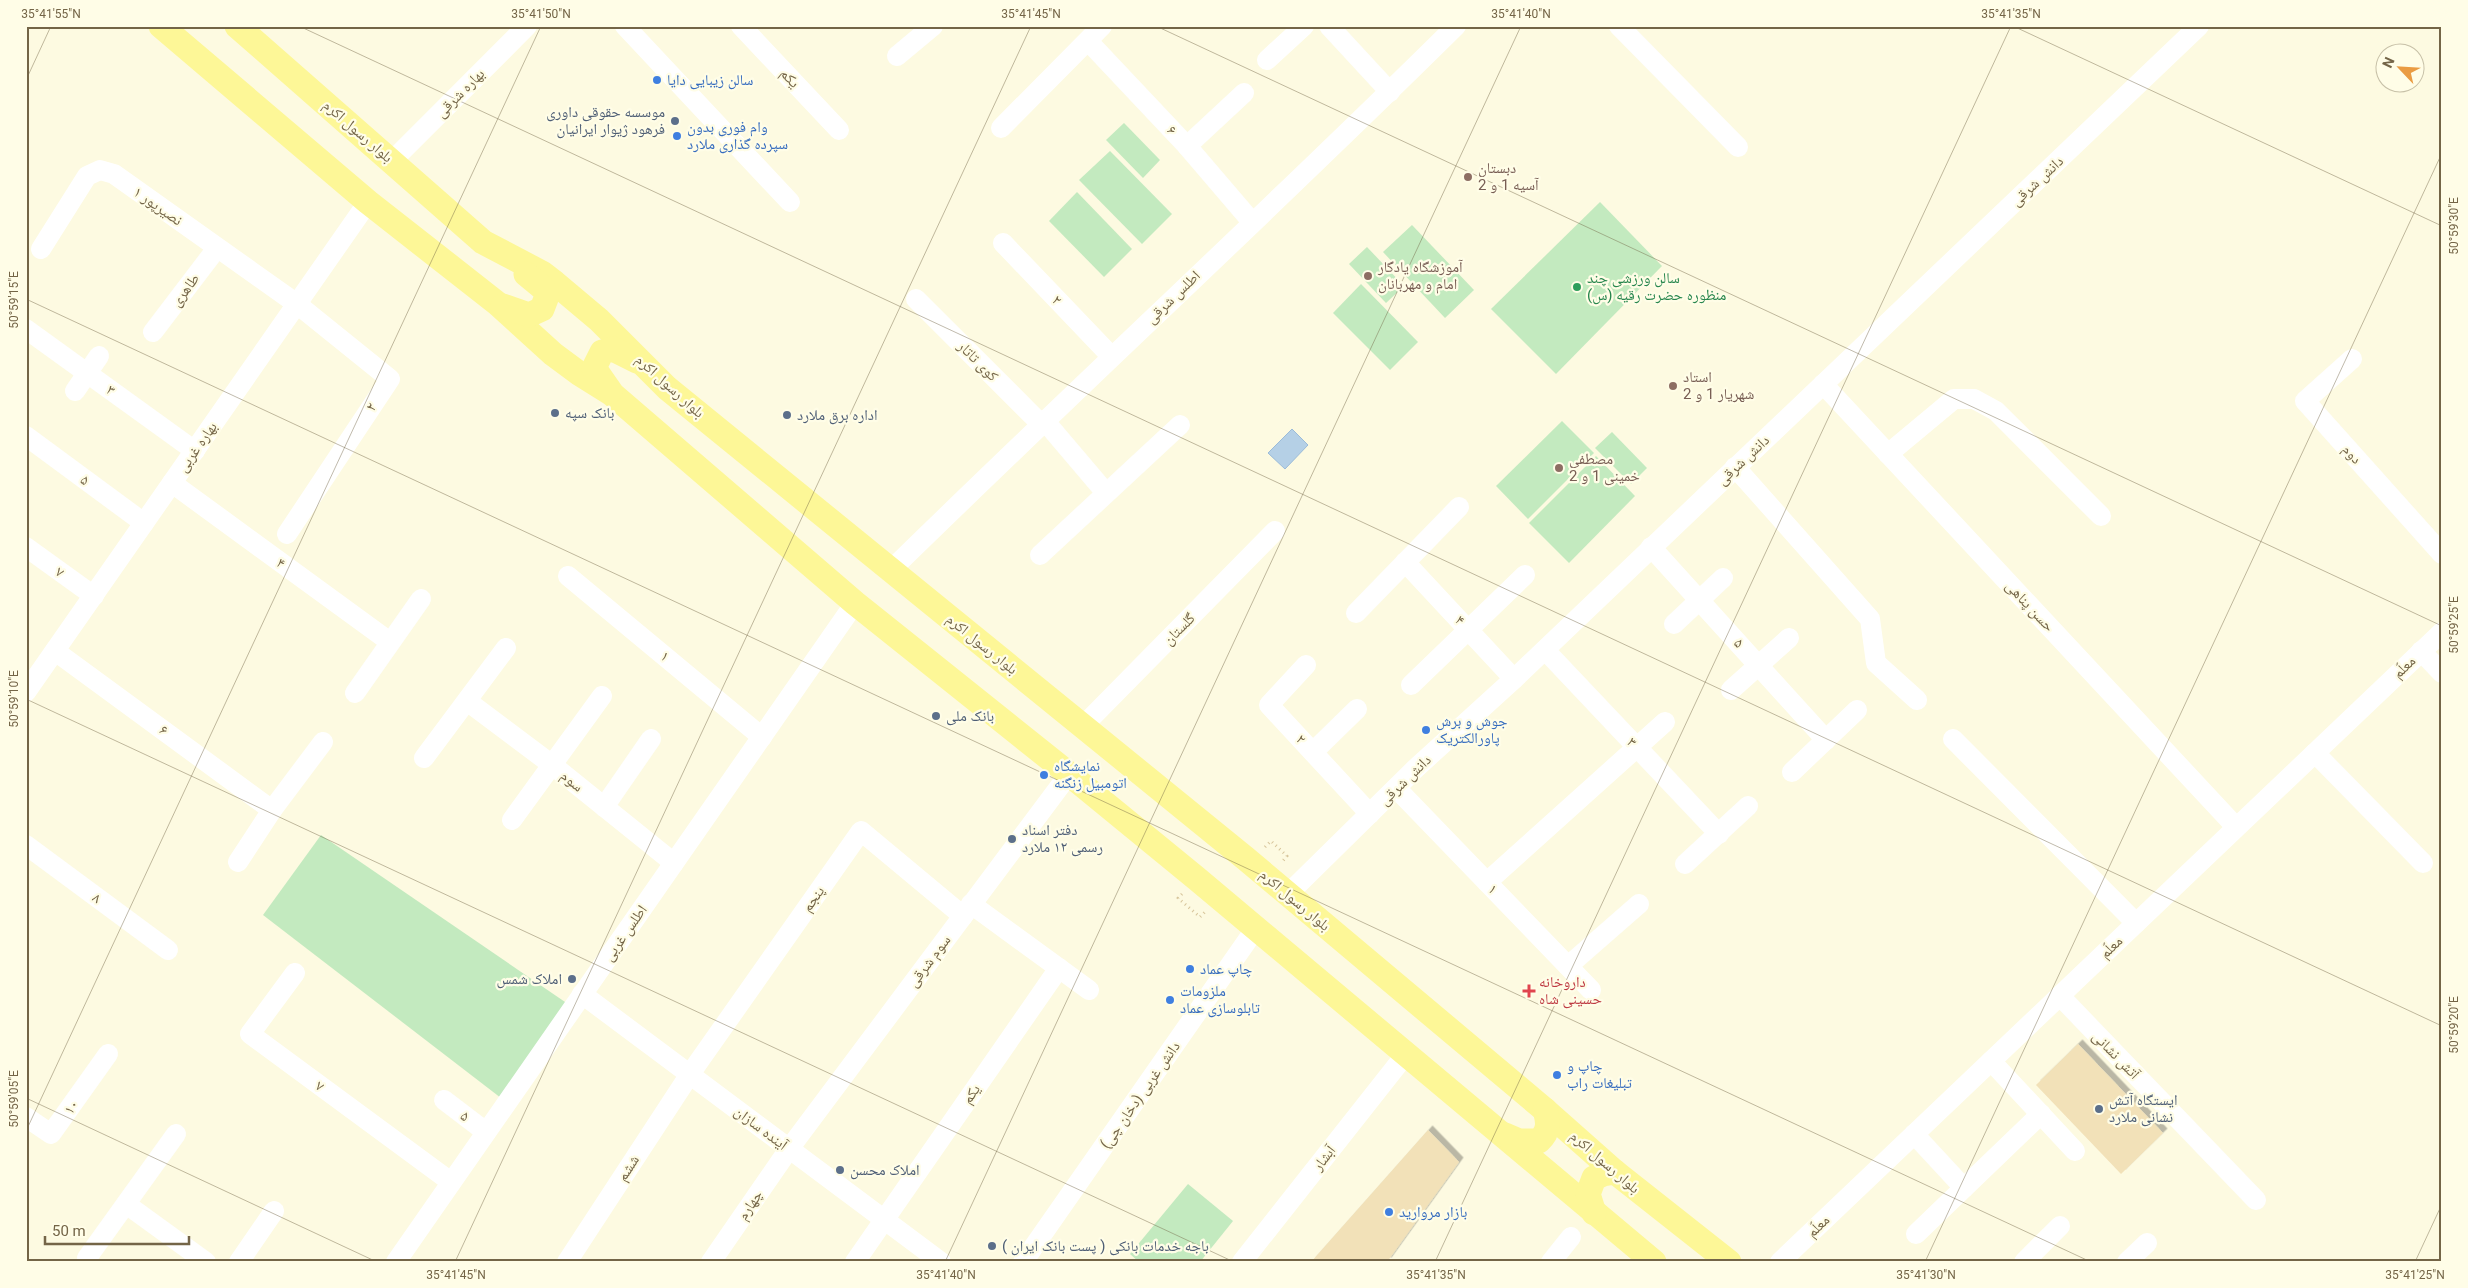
<svg xmlns="http://www.w3.org/2000/svg" width="2468" height="1288" viewBox="0 0 2468 1288" font-family="Roboto,'Noto Naskh Arabic',sans-serif">
	<defs>
		<filter id="shadow"><feDropShadow dx="4.5" dy="-4.5" stdDeviation="0" flood-color="#0004"/></filter>
	</defs>
	<rect width="100%" height="100%" fill="#fdfae1"/>
	<g fill="#c3eabf">
		<polygon points="1124,123 1160,160 1143,178 1106,140"/>
		<polygon points="1110,151 1172,214 1142,244 1079,180"/>
		<polygon points="1077,192 1132,249 1104,277 1049,221"/>
		<polygon points="1600,202 1662,266 1556,374 1491,309"/>
		<polygon points="1412,225 1474,290 1445,318 1383,252"/>
		<polygon points="1367,247 1404,286 1386,303 1349,264"/>
		<polygon points="1361,284 1418,342 1390,370 1333,313"/>
		<polygon points="1562,421 1594,453 1528,519 1496,486"/>
		<polygon points="1612,432 1647,468 1631,484 1595,448"/>
		<polygon points="1596,456 1635,496 1569,563 1529,523"/>
		<polygon points="321,835 568,1004 501,1098 263,915"/>
		<polygon points="1188,1184 1233,1221 1200,1262 1139,1262 1130,1254"/>
	</g>
	<polygon fill="#b5d0e6" stroke="#9bbbd8" points="1292,429 1308,445 1285,469 1268,453"/>
	<g fill="#f2e1b8" filter="url(#shadow)">
		<polygon points="2078,1044 2163,1133 2121,1174 2036,1085"/>
		<polygon points="1428,1130 1459,1162 1387,1262 1311,1262"/>
	</g>
	<g fill="none" stroke-linecap="round" stroke-linejoin="round">
		<g stroke="#d7c59b" stroke-width="3" stroke-dasharray="1 4" stroke-linecap="butt">
			<polyline points="1265,847 1271,841 1287,856 1282,862"/>
			<polyline points="1182,894 1178,898 1200,917 1205,912"/>
		</g>
		<g stroke="#fff" stroke-width="20">
			<polyline points="625,26 790,202"/>
			<polyline points="741,26 839,130"/>
			<polyline points="1329,26 1390,92"/>
			<polyline points="1619,26 1738,147"/>
			<polyline points="1088,41 1187,146 1252,222"/>
			<polyline points="897,56 933,26"/>
			<polyline points="1267,60 1304,26"/>
			<polyline points="1001,128 1102,26"/>
			<polyline points="1187,146 1244,93"/>
			<polyline points="392,161 527,26"/>
			<polyline points="1003,243 1111,356"/>
			<polyline points="41,249 87,176 100,170 114,174 297,304 390,379 287,534"/>
			<polyline points="916,299 1040,423"/>
			<polyline points="26,329 195,451"/>
			<polyline points="153,332 217,248"/>
			<polyline points="2352,359 2305,401 2442,554"/>
			<polyline points="1823,384 2236,827"/>
			<polyline points="75,391 99,356"/>
			<polyline points="1044,420 1106,493"/>
			<polyline points="26,436 144,523"/>
			<polyline points="1888,454 1954,399 1974,399 1996,411 2101,516"/>
			<polyline points="1735,467 1870,619 1876,663 1917,700"/>
			<polyline points="172,483 390,642"/>
			<polyline points="26,547 94,596"/>
			<polyline points="1651,547 1826,740"/>
			<polyline points="1040,555 1180,425"/>
			<polyline points="1405,562 1514,679"/>
			<path d="M 891,570 C 1078,387 1270,210 1456,26"/>
			<polyline points="568,576 762,737"/>
			<polyline points="1356,613 1459,507"/>
			<polyline points="1674,624 1723,578"/>
			<polyline points="1545,650 1719,834"/>
			<polyline points="55,651 272,810"/>
			<polyline points="2421,651 2442,673"/>
			<polyline points="1306,665 1269,705 1370,814"/>
			<polyline points="1411,685 1525,575"/>
			<polyline points="1731,690 1789,638"/>
			<polyline points="26,692 368,202"/>
			<polyline points="355,693 421,599"/>
			<polyline points="467,701 551,764 674,863"/>
			<polyline points="1083,726 1275,531"/>
			<polyline points="1953,739 2136,923"/>
			<polyline points="1313,752 1357,709"/>
			<polyline points="2315,753 2423,863"/>
			<polyline points="424,758 506,648"/>
			<polyline points="1792,772 1857,710"/>
			<polyline points="1396,788 1591,990"/>
			<polyline points="604,807 651,739"/>
			<polyline points="512,820 602,696"/>
			<polyline points="26,845 168,950"/>
			<polyline points="238,862 272,810 323,742"/>
			<polyline points="1685,864 1748,806"/>
			<polyline points="1487,882 1665,722"/>
			<polyline points="1288,894 1415,769 1514,679 2199,26"/>
			<polyline points="971,904 1089,990"/>
			<polyline points="1568,966 1639,904"/>
			<polyline points="295,973 250,1034 451,1182"/>
			<polyline points="582,994 941,1262"/>
			<polyline points="2060,996 2256,1200"/>
			<polyline points="1991,1061 2075,1151"/>
			<polyline points="444,1100 486,1132"/>
			<polyline points="26,1117 51,1134 108,1054"/>
			<polyline points="1914,1134 1964,1188"/>
			<polyline points="126,1204 206,1262"/>
			<polyline points="1916,1234 2041,1114"/>
			<polyline points="87,1258 176,1134"/>
			<polyline points="239,1262 274,1211"/>
			<polyline points="396,1262 855,603"/>
			<polyline points="567,1262 690,1074 861,831 963,916"/>
			<polyline points="711,1262 789,1149 1069,774"/>
			<polyline points="855,1262 1059,968"/>
			<polyline points="1023,1262 1256,928"/>
			<polyline points="1242,1262 1406,1054"/>
			<polyline points="1551,1262 1571,1237"/>
			<polyline points="1780,1262 2442,632"/>
			<polyline points="2024,1262 2060,1226"/>
			<polyline points="2127,1262 2147,1243"/>
		</g>
		<g stroke="#fdf797" stroke-width="25">
			<polyline points="161,26 368,202 498,304 553,354 580,374 612,394 855,603 1069,774 1196,878 1654,1262"/>
			<polyline points="237,26 483,242 542,273 555,283 599,320 667,388 1245,858 1545,1110 1615,1172 1729,1262"/>
			<polyline points="503,306 529,315 542,309 547,296 543,288 526,274"/>
			<polyline points="610,391 594,368 602,352 613,349 637,361"/>
			<path d="M 1505,1135 L 1519,1141 L 1539,1141 C 1549,1131 1549,1124 1545,1110"/>
			<polyline points="1594,1213 1588,1194 1594,1178 1603,1174 1615,1172"/>
		</g>
	</g>
	<path fill="none" stroke="#746547" stroke-width="1" stroke-opacity="0.45" d="M 299,26 L 2442,1026M 1156,26 L 2442,626M 2013,26 L 2442,226M 26,80 L 51,26M 26,299 L 2091,1262M 26,699 L 1234,1262M 26,1098 L 377,1262M 26,1131 L 541,26M 455,1262 L 1031,26M 945,1262 L 1521,26M 1435,1262 L 2011,26M 1925,1262 L 2442,153M 2415,1262 L 2442,1204"/>
	<g fill="#3f7fe0" stroke="#fffde7" stroke-width="2">
		<circle cx="657" cy="80" r="5"/>
		<circle cx="677" cy="136" r="5"/>
		<circle cx="1426" cy="730" r="5"/>
		<circle cx="1044" cy="775" r="5"/>
		<circle cx="1190" cy="969" r="5"/>
		<circle cx="1170" cy="1000" r="5"/>
		<circle cx="1557" cy="1075" r="5"/>
		<circle cx="1389" cy="1212" r="5"/>
	</g>
	<g fill="#5c6f8a" stroke="#fffde7" stroke-width="2">
		<circle cx="675" cy="121" r="5"/>
		<circle cx="555" cy="413" r="5"/>
		<circle cx="787" cy="415" r="5"/>
		<circle cx="936" cy="716" r="5"/>
		<circle cx="1012" cy="839" r="5"/>
		<circle cx="572" cy="979" r="5"/>
		<circle cx="2099" cy="1109" r="5"/>
		<circle cx="840" cy="1170" r="5"/>
		<circle cx="992" cy="1246" r="5"/>
	</g>
	<g fill="#8d6e63" stroke="#fffde7" stroke-width="2">
		<circle cx="1468" cy="177" r="5"/>
		<circle cx="1368" cy="276" r="5"/>
		<circle cx="1673" cy="386" r="5"/>
		<circle cx="1559" cy="468" r="5"/>
	</g>
	<circle fill="#2e9e5b" stroke="#fffde7" stroke-width="2" cx="1577" cy="287" r="5"/>
	<path fill="#e0444e" stroke="#fffde7" stroke-width="2" d="M1526.5 983.5h5v5h5v5h-5v5h-5v-5h-5v-5h5z"/>
	<g text-anchor="middle" dominant-baseline="central" stroke-width="4.5" stroke-linejoin="round" paint-order="stroke">
		<g font-size="15" fill="#746547" stroke="#fffde7">
			<text transform="translate(790 78) rotate(47)">یکم</text>
			<text transform="translate(460 93) rotate(-45)">بهاره شرقی</text>
			<text transform="translate(1172 130) rotate(47)">۶</text>
			<text transform="translate(358 131) rotate(41)">بلوار رسول اکرم</text>
			<text transform="translate(2037 181) rotate(-43)">دانش شرقی</text>
			<text transform="translate(158 206) rotate(35)">نصیرپور ۱</text>
			<text transform="translate(185 290) rotate(-53)">طاهری</text>
			<text transform="translate(1173 297) rotate(-44)">اطلس شرقی</text>
			<text transform="translate(1057 300) rotate(46)">۲</text>
			<text transform="translate(978 361) rotate(45)">کوی تاتار</text>
			<text transform="translate(670 386) rotate(42)">بلوار رسول اکرم</text>
			<text transform="translate(111 390) rotate(36)">۳</text>
			<text transform="translate(371 407) rotate(-56)">۲</text>
			<text transform="translate(197 447) rotate(-55)">بهاره غربی</text>
			<text transform="translate(2352 454) rotate(48)">دوم</text>
			<text transform="translate(1743 460) rotate(-43)">دانش شرقی</text>
			<text transform="translate(85 480) rotate(36)">۵</text>
			<text transform="translate(281 563) rotate(36)">۴</text>
			<text transform="translate(60 572) rotate(36)">۷</text>
			<text transform="translate(2030 606) rotate(47)">حسن پناهی</text>
			<text transform="translate(1460 620) rotate(47)">۴</text>
			<text transform="translate(1179 629) rotate(-45)">گلستان</text>
			<text transform="translate(1739 643) rotate(48)">۵</text>
			<text transform="translate(982 644) rotate(39)">بلوار رسول اکرم</text>
			<text transform="translate(665 656) rotate(40)">۱</text>
			<text transform="translate(2404 667) rotate(-44)">معلّم</text>
			<text transform="translate(164 730) rotate(36)">۶</text>
			<text transform="translate(1301 739) rotate(47)">۲</text>
			<text transform="translate(1632 742) rotate(47)">۳</text>
			<text transform="translate(1405 780) rotate(-44)">دانش شرقی</text>
			<text transform="translate(572 781) rotate(39)">سوم</text>
			<text transform="translate(1493 889) rotate(46)">۱</text>
			<text transform="translate(97 898) rotate(36)">۸</text>
			<text transform="translate(813 899) rotate(-55)">پنجم</text>
			<text transform="translate(1295 900) rotate(40)">بلوار رسول اکرم</text>
			<text transform="translate(625 933) rotate(-55)">اطلس غربی</text>
			<text transform="translate(2111 947) rotate(-44)">معلّم</text>
			<text transform="translate(929 961) rotate(-53)">سوم شرقی</text>
			<text transform="translate(2116 1055) rotate(46)">آتش نشانی</text>
			<text transform="translate(320 1086) rotate(36)">۷</text>
			<text transform="translate(971 1094) rotate(-55)">یکم</text>
			<text transform="translate(1140 1095) rotate(-55)">دانش غربی (دخان چی)</text>
			<text transform="translate(71 1107) rotate(-55)">۱۰</text>
			<text transform="translate(465 1116) rotate(37)">۵</text>
			<text transform="translate(761 1128) rotate(37)">آینده سازان</text>
			<text transform="translate(1324 1158) rotate(-52)">آبشار</text>
			<text transform="translate(1605 1162) rotate(41)">بلوار رسول اکرم</text>
			<text transform="translate(628 1168) rotate(-57)">ششم</text>
			<text transform="translate(750 1205) rotate(-56)">چهارم</text>
			<text transform="translate(1818 1226) rotate(-44)">معلّم</text>
		</g>
		<g font-size="15" fill="#366cbe" stroke="#fffde7" text-anchor="start">
			<text x="667" y="80">سالن زیبایی دایا</text>
			<text x="687" y="127">وام فوری بدون<tspan x="687" dy="17">سپرده گذاری ملارد</tspan></text>
			<text x="1436" y="721">جوش و برش<tspan x="1436" dy="17">پاورالکتریک</tspan></text>
			<text x="1054" y="766">نمایشگاه<tspan x="1054" dy="17">اتومبیل زنگنه</tspan></text>
			<text x="1200" y="969">چاپ عماد</text>
			<text x="1180" y="991">ملزومات<tspan x="1180" dy="17">تابلوسازی عماد</tspan></text>
			<text x="1567" y="1066">چاپ و<tspan x="1567" dy="17">تبلیغات راب</tspan></text>
			<text x="1399" y="1212">بازار مروارید</text>
		</g>
		<g font-size="15" fill="#4e5e75" stroke="#fffde7" text-anchor="start">
			<text x="665" y="112" text-anchor="end">موسسه حقوقی داوری<tspan x="665" dy="17">فرهود ژیوار ایرانیان</tspan></text>
			<text x="565" y="413">بانک سپه</text>
			<text x="797" y="415">اداره برق ملارد</text>
			<text x="946" y="716">بانک ملی</text>
			<text x="1022" y="830">دفتر اسناد<tspan x="1022" dy="17">رسمی ۱۲ ملارد</tspan></text>
			<text x="562" y="979" text-anchor="end">املاک شمس</text>
			<text x="2109" y="1100">ایستگاه آتش<tspan x="2109" dy="17">نشانی ملارد</tspan></text>
			<text x="850" y="1170">املاک محسن</text>
			<text x="1002" y="1246">باجه خدمات بانکی ( پست بانک ایران )</text>
		</g>
		<g font-size="15" fill="#785e54" stroke="#fffde7" text-anchor="start">
			<text x="1478" y="168">دبستان<tspan x="1478" dy="17">آسیه 1 و 2</tspan></text>
			<text x="1378" y="267">آموزشگاه یادگار<tspan x="1378" dy="17">امام و مهربانان</tspan></text>
			<text x="1683" y="377">استاد<tspan x="1683" dy="17">شهریار 1 و 2</tspan></text>
			<text x="1569" y="459">مصطفی<tspan x="1569" dy="17">خمینی 1 و 2</tspan></text>
		</g>
		<g font-size="15" fill="#27864d" stroke="#fffde7" text-anchor="start">
			<text x="1587" y="278">سالن ورزشی چند<tspan x="1587" dy="17">منظوره حضرت رقیه (س)</tspan></text>
		</g>
		<g font-size="15" fill="#be3a42" stroke="#fffde7" text-anchor="start">
			<text x="1539" y="982">داروخانه<tspan x="1539" dy="17">حسینی شاه</tspan></text>
		</g>
	</g>
	<rect width="2468" height="1288" fill="none" stroke="#fffde7" stroke-width="55"/>
	<g transform="translate(2400 68) rotate(295)"><circle r="24" fill="#fffde7" stroke="#c7c0a7"/>
	<path d="M0-4L9 19L0 12L-9 19Z" fill="#ea9c43"/>
	<text y="-8" font-size="14" font-weight="bold" text-anchor="middle" fill="#746547">N</text>
	</g>
	<path d="M45 1236v8h144v-8" fill="none" stroke="#746547" stroke-width="2.5"/>
	<text x="52" y="1236" font-size="15" fill="#746547" stroke="#fffde7" stroke-width="4" paint-order="stroke">50 m</text>
	<rect x="28" y="28" width="2412" height="1232" fill="none" stroke="#746547" stroke-width="2"/>
	<g font-size="12" text-anchor="middle" fill="#746547">
		<text x="51" y="18">35°41'55"N</text>
		<text x="541" y="18">35°41'50"N</text>
		<text x="1031" y="18">35°41'45"N</text>
		<text x="1521" y="18">35°41'40"N</text>
		<text x="2011" y="18">35°41'35"N</text>
		<text transform="translate(2454 226) rotate(-90)" y="4">50°59'30"E</text>
		<text transform="translate(14 300) rotate(-90)" y="4">50°59'15"E</text>
		<text transform="translate(2454 625) rotate(-90)" y="4">50°59'25"E</text>
		<text transform="translate(14 699) rotate(-90)" y="4">50°59'10"E</text>
		<text transform="translate(2454 1025) rotate(-90)" y="4">50°59'20"E</text>
		<text transform="translate(14 1099) rotate(-90)" y="4">50°59'05"E</text>
		<text x="456" y="1279">35°41'45"N</text>
		<text x="946" y="1279">35°41'40"N</text>
		<text x="1436" y="1279">35°41'35"N</text>
		<text x="1926" y="1279">35°41'30"N</text>
		<text x="2415" y="1279">35°41'25"N</text>
	</g>
</svg>
